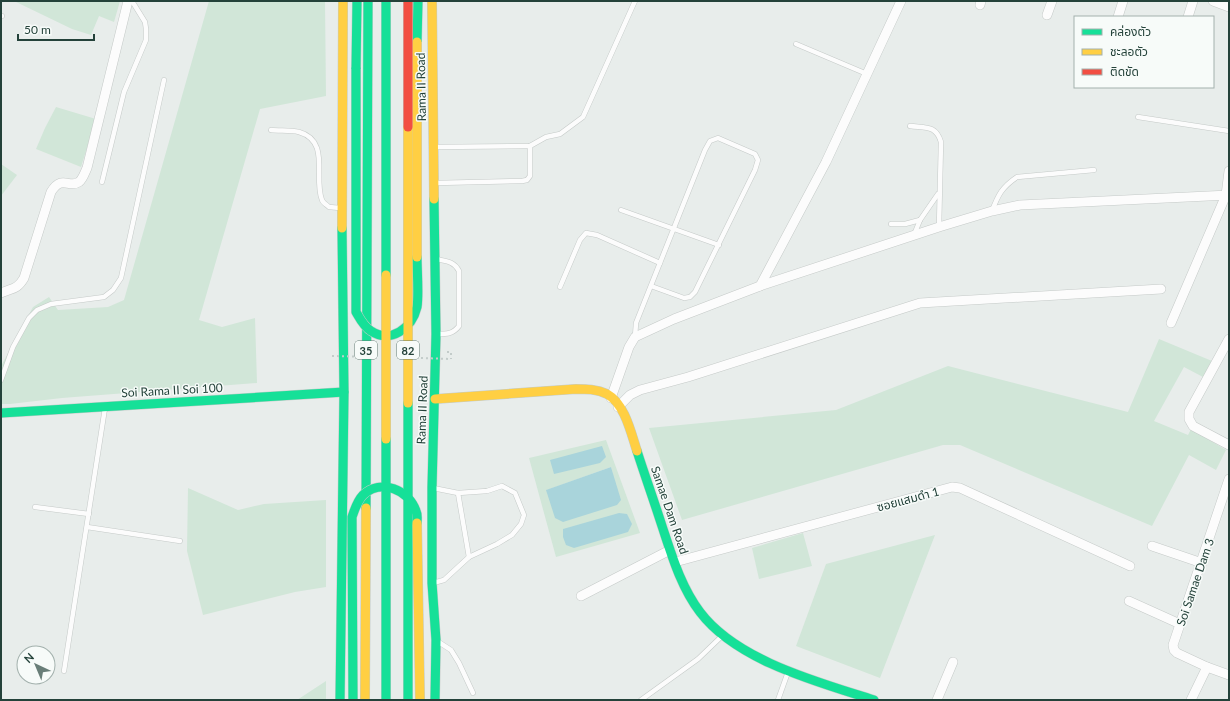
<svg xmlns="http://www.w3.org/2000/svg" width="1230" height="701" viewBox="0 0 1230 701" font-family="Lato,'Noto Sans Thai',sans-serif">
	<rect width="100%" height="100%" fill="#e8edeb"/>
	<g fill="#d1e6d8" fill-rule="evenodd">
		<polygon points="14,1 120,1 114,22 99,16 91,35 72,29"/>
		<polygon points="209,1 325,1 326,96 260,109 199,320 222,327 255,318 257,383 62,398 10,404 1,404 1,366 33,307 49,297 58,310 108,307 124,300"/>
		<polygon points="56,107 96,119 81,167 36,149 45,128"/>
		<polygon points="1,164 17,175 1,196"/>
		<polygon points="1159,339 1212,361 1203,377 1184,367 1154,421 1188,435 1191,429 1226,450 1216,470 1189,455 1152,526 960,445 943,445 682,520 649,428 836,410 948,366 1128,412"/>
		<path d="M 606,440 L 640,533 L 556,557 L 529,458 ZM 611,467 L 615,483 L 547,491 L 547,490 Z"/>
		<polygon points="188,488 238,510 264,504 326,500 326,587 295,592 203,615 187,551"/>
		<polygon points="803,533 812,566 759,579 752,548"/>
		<polygon points="935,535 880,678 796,646 826,564"/>
		<polygon points="326,681 326,700 297,700"/>
	</g>
	<g fill="#a9d4db">
		<polygon points="602,446 606,457 600,463 554,474 550,460"/>
		<polygon points="611,467 621,500 617,505 563,522 555,518 546,490"/>
		<polygon points="619,513 627,514 632,524 628,532 574,548 566,545 563,537 563,529"/>
	</g>
	<g fill="none" stroke-linecap="round" stroke-linejoin="round">
		<g stroke="#c5cac8" stroke-width="5.5">
			<g id="lane">
				<polyline points="1,16 2,16"/>
				<polyline points="796,44 867,74"/>
				<polyline points="1138,117 1229,131"/>
				<path d="M 910,126 C 926,128 936,125 941,142 L 939,227"/>
				<path d="M 271,130 C 280,131 290,130 299,132 C 331,141 313,178 322,200 C 323,203 327,205 329,207 L 340,208"/>
				<polyline points="435,147 530,146 546,137 560,134 583,117 635,1"/>
				<polyline points="102,182 124,92 146,40 146,29 145,22 132,1"/>
				<polyline points="436,183 522,181 527,180 530,176 530,146"/>
				<polyline points="621,210 719,245"/>
				<path d="M 992,211 C 998,195 1002,187 1017,177 L 1094,170"/>
				<polyline points="891,224 905,224 920,220"/>
				<polyline points="914,235 920,220 938,194"/>
				<path d="M 436,259 C 445,261 454,261 459,271 L 459,326 C 453,334 447,334 437,334"/>
				<polyline points="560,287 580,240 586,233 597,235 660,263"/>
				<polyline points="635,337 636,323 705,150 710,141 718,138 755,154 758,160 755,170 695,292 690,297 684,298 651,286"/>
				<polyline points="1,380 13,347 29,318 37,310 51,304 104,297 113,290 121,278 164,80"/>
				<polyline points="458,493 469,557"/>
				<polyline points="35,507 89,514"/>
				<polyline points="87,527 180,541"/>
				<polyline points="433,583 444,580 469,557 497,544 512,535 521,524 524,515 515,493 502,486 487,491 458,493 433,488"/>
				<polyline points="437,641 451,650 459,663 473,693"/>
				<polyline points="64,671 105,408"/>
				<polyline points="641,700 698,659 723,635"/>
				<polyline points="778,700 788,672"/>
			</g>
		</g>
		<g stroke="#c5cac8" stroke-width="10">
			<g id="street">
				<polyline points="1213,1 1229,7"/>
				<polyline points="980,5 981,1"/>
				<polyline points="1047,15 1052,1"/>
				<polyline points="1118,17 1123,1"/>
				<polyline points="1188,17 1193,1"/>
				<polyline points="760,286 826,162 901,1"/>
				<path d="M 1,293 C 12,288 17,290 24,278 L 51,192 C 62,174 69,189 79,182 C 83,179 85,172 87,168 L 128,1"/>
				<polyline points="1171,323 1226,195 1229,171"/>
				<polyline points="1229,339 1189,412 1189,419 1193,426 1229,445"/>
				<polyline points="611,398 629,347 635,337 674,319 760,286 939,227 992,211 1020,205 1229,195"/>
				<polyline points="618,407 630,395 640,390 688,377 920,303 1161,289"/>
				<polyline points="1229,479 1173,645 1174,650 1177,653 1207,667 1229,675"/>
				<polyline points="1152,546 1202,563"/>
				<polyline points="675,562 952,487 960,488 1130,566"/>
				<polyline points="581,596 670,550"/>
				<polyline points="1129,601 1180,624"/>
				<polyline points="937,700 953,662"/>
				<polyline points="1191,700 1207,667"/>
			</g>
		</g>
		<g stroke="#c3cbc8" stroke-width="10">
			<g id="fast">
				<polyline points="417,42 418,1"/>
				<polyline points="356,69 357,1"/>
				<polyline points="434,199 436,334 432,487 432,583 436,640 435,700"/>
				<polyline points="1,413 344,392"/>
				<path d="M 637,451 C 645,476 654,501 662,526 C 672,556 681,587 700,612 C 737,661 818,682 874,700"/>
				<polyline points="366,508 368,1"/>
				<polyline points="340,700 344,392 342,228"/>
			</g>
		</g>
		<g stroke="#c3cbc8" stroke-width="10">
			<g id="slow">
				<polyline points="432,1 434,199"/>
				<polyline points="342,228 343,1"/>
				<path d="M 435,399 L 576,389 C 586,389 597,389 607,394 C 625,404 631,433 637,451"/>
				<polyline points="365,700 366,508"/>
			</g>
		</g>
		<polyline stroke="#c3ccca" stroke-width="2" stroke-dasharray="2 3" stroke-linecap="butt" points="447,352 451,352 451,359"/>
		<use href="#lane" stroke="#fcfcfc" stroke-width="4.5"/>
		<use href="#street" stroke="#fcfcfc" stroke-width="9"/>
		<use href="#fast" stroke="#16e098" stroke-width="9"/>
		<use href="#slow" stroke="#ffcf43" stroke-width="9"/>
		<g stroke="#c3cbc8" stroke-width="10" stroke-linecap="butt">
			<g id="fast-bridge">
				<polyline points="386,1 386,275"/>
				<path d="M 356,69 L 356,312 C 360,319 364,327 371,331 C 391,344 412,328 417,307 C 419,295 417,271 417,257"/>
				<polyline points="408,403 408,700"/>
				<polyline points="386,439 386,700"/>
				<path d="M 353,700 L 352,517 C 355,509 357,501 363,495 C 381,478 409,490 416,511 C 418,515 417,519 417,523"/>
			</g>
		</g>
		<g stroke="#c3cbc8" stroke-width="10" stroke-linecap="butt">
			<g id="slow-bridge">
				<polyline points="408,127 408,403"/>
				<polyline points="417,257 417,42"/>
				<polyline points="386,275 386,439"/>
				<polyline points="417,523 420,700"/>
			</g>
		</g>
		<g stroke="#c3cbc8" stroke-width="10" stroke-linecap="butt">
			<polyline id="jam-bridge" points="408,1 408,127"/>
		</g>
		<g stroke="#c3ccca" stroke-width="2" stroke-dasharray="2 3" stroke-linecap="butt">
			<polyline points="332,356 375,357"/>
			<polyline points="421,358 451,359"/>
		</g>
		<use href="#fast-bridge" stroke="#16e098" stroke-width="9"/>
		<use href="#slow-bridge" stroke="#ffcf43" stroke-width="9"/>
		<use href="#jam-bridge" stroke="#f24e42" stroke-width="9"/>
	</g>
	<g text-anchor="middle" dominant-baseline="central" stroke-width="3" stroke-linejoin="round" paint-order="stroke">
		<g fill="#f7fbf9" stroke="#637a73" stroke-width="1">
			<rect x="355" y="341" width="22" height="18" rx="3"/>
			<rect x="397" y="341" width="22" height="18" rx="3"/>
		</g>
		<g font-size="11" font-weight="bold" fill="#24423a">
			<text x="366" y="350">35</text>
			<text x="408" y="350">82</text>
		</g>
		<g font-size="12" fill="#24423a" stroke="#f7fbf9">
			<text transform="translate(421 87) rotate(-91)">Rama II Road</text>
			<text transform="translate(172 390) rotate(-3)">Soi Rama II Soi 100</text>
			<text transform="translate(422 410) rotate(-88)">Rama II Road</text>
			<text transform="translate(908 499) rotate(-15)">ซอยแสมดำ 1</text>
			<text transform="translate(670 510) rotate(71)">Samae Dam Road</text>
			<text transform="translate(1195 582) rotate(-71)">Soi Samae Dam 3</text>
		</g>
	</g>
	<rect width="1230" height="701" fill="none" stroke="#24423a" stroke-width="4"/>
	<rect x="1074" y="16" width="140" height="72" fill="#f7fbf9" stroke="#a3b1ad"/>
	<rect x="1082" y="29" width="20" height="6" fill="#16e098" stroke="#a3b1ad"/>
	<text x="1110" y="36" font-size="12" fill="#24423a">คล่องตัว</text>
	<rect x="1082" y="49" width="20" height="6" fill="#ffcf43" stroke="#a3b1ad"/>
	<text x="1110" y="56" font-size="12" fill="#24423a">ชะลอตัว</text>
	<rect x="1082" y="69" width="20" height="6" fill="#f24e42" stroke="#a3b1ad"/>
	<text x="1110" y="76" font-size="12" fill="#24423a">ติดขัด</text>
	<g transform="translate(36 665) rotate(316)"><circle r="19" fill="#f7fbf9" stroke="#a3b1ad"/>
	<path d="M0-3L7 15L0 10L-7 15Z" fill="#697e78"/>
	<text y="-6" font-size="11" font-weight="bold" text-anchor="middle" fill="#24423a">N</text>
	</g>
	<path d="M18 34v6h76v-6" fill="none" stroke="#24423a" stroke-width="2"/>
	<text x="24" y="34" font-size="12" fill="#24423a" stroke="#f7fbf9" stroke-width="3" paint-order="stroke">50 m</text>
</svg>
